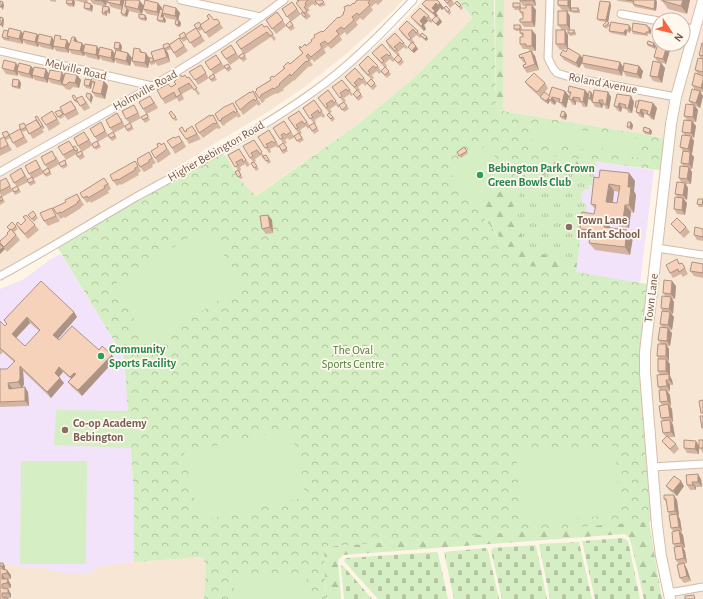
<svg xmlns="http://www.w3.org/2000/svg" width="703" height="599" viewBox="0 0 703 599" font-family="'Alegreya Sans',sans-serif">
	<defs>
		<pattern id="grass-tufts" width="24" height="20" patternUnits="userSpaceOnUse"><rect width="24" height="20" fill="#d5eec3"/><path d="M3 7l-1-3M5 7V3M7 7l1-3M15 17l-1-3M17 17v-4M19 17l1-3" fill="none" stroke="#b2c4a0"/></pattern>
		<pattern id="forest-firs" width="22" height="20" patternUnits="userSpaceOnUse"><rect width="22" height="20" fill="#d5eec3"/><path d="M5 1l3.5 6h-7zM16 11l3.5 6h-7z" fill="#b2c4a0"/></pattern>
		<pattern id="cemetery-stones" width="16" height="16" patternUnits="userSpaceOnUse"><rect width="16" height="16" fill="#d5eec3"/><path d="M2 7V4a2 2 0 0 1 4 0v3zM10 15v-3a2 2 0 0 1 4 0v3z" fill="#b2c4a0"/></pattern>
		<pattern id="park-crowns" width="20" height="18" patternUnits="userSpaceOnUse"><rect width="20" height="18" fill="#d5eec3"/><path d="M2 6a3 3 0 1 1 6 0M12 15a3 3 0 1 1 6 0" fill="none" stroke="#b2c4a0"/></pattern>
	</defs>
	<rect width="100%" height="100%" fill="#fef5e6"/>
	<g fill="#f7e6d4">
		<polygon points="0,0 403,0 393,11 344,56 303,88 266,113 207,148 61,243 0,277"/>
		<polygon points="423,0 458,0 473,18 416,76 391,97 357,125 255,196 240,180 225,155 306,104 341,77 398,27"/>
		<polygon points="504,0 658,0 654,16 669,20 659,20 659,44 683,44 683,23 703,44 703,599 672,599 661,550 646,367 670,140 643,134 503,111"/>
		<polygon points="204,557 206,566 204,599 0,599 0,563 32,568 45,567 49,570 91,574 97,567 134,562"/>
	</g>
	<polygon fill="#ffe4da" points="659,0 703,0 703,44 686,38 690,25 683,23 683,20 669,20 654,17"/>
	<g fill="#f2e3fb">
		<polygon points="553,156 654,170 640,283 522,265"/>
		<polygon points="61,254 124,357 134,495 134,562 97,567 91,574 64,573 49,570 45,567 32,568 0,563 0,289 24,279 51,259"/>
	</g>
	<polygon fill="url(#grass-tufts)" points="553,156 596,162 592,185 589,185 589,189 584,190 581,195 582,202 587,205 585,218 583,218 576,272 522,265 511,211 513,182"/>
	<g fill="url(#forest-firs)">
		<polygon points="495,0 504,0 503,111 496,110"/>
		<polygon points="553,156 596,162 595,168 557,167 523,188 511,211 524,241 523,249 577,263 576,272 522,265 476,208 513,182"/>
		<polygon points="649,521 658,577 640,581 631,543 629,537 624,534 343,555 338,560 341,599 326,599 324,547"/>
	</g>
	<g fill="url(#cemetery-stones)">
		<polygon points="623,538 628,541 640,599 595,599 582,541"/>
		<polygon points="579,542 592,599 550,599 539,544"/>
		<polygon points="535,545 536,546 547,599 502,599 491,551 493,548"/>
		<polygon points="486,548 488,550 499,599 454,599 444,552"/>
		<polygon points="436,552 438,553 448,599 378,599 344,561 345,559 347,558"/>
		<polygon points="342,565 346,569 372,599 344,599 341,567"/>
		<polygon points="658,577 662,599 644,599 640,581"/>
	</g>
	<polygon fill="url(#park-crowns)" points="458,0 494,0 496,110 643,134 670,140 666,171 553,156 513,182 476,208 522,265 576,272 652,285 645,352 656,521 324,547 326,599 204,599 206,566 203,557 134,562 134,495 124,357 56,245 217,151 225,155 240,180 256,196 357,125 391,97 416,76 473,18"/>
	<g fill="#d5eec3">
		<polygon points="533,123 569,128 567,139 569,128 604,134 601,152 530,140"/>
		<polygon points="605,133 641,139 638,158 602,152"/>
		<polygon points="487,145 513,182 476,208 448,169 460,161 463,162"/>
		<polygon points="206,227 243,285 150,344 113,285"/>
		<polygon points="56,410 128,411 131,448 54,445"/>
		<polygon points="291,429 306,497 200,521 184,453"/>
		<polygon points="615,446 620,514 521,524 516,453"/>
		<polygon points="21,461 87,461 86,564 20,564"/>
		<polygon points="306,573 308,599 235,599 233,576"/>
	</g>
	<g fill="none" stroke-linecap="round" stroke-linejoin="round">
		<g stroke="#d2bbaa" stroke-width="9">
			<g id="minor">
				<polyline points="181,0 261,17"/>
				<polyline points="550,0 548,58 553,68 557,73 573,78 676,97"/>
				<polyline points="621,14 659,21"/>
				<polyline points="683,26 694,30"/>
				<polyline points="0,51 152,86"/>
				<path d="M 0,172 C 96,117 195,67 284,0"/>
				<polyline points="657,248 703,255"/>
				<path d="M 0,276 C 46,251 91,223 136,197 C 196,164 257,132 313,92 C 350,66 382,33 413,0"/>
				<polyline points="652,467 703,464"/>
				<polyline points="669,593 703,587"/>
			</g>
		</g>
		<g stroke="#d8beaa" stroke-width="12">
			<polyline id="secondary" points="670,599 661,556 657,525 645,373 645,352 671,124 676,97 703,0"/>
		</g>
		<use href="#minor" stroke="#fff" stroke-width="7"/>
		<use href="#secondary" stroke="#fff" stroke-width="10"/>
	</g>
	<g fill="#d4b5a1" fill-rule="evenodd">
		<polygon points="50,0 56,0 56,2 50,1"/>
		<polygon points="67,0 74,0 75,2 74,7 68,6 66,3"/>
		<polygon points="74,0 88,0 87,3 93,6 92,12 86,10 84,8 85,3"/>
		<polygon points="90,0 107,0 106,6 109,7 110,9 110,14 107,13 107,16 103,15 102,13 103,6 93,4"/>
		<polygon points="297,0 314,0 315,1 322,0 326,5 320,7 317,4 315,6 313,4 308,8 310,10 307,12 311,16 306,20 301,13 303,12 296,3 298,2"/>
		<polygon points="357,0 383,0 378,5 376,3 371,7 373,10 363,20 360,18 356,22 358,25 347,35 345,32 340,36 342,40 331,49 328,46 324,49 326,53 314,62 312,59 310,61 313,65 310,67 309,66 294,81 294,80 283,89 284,90 277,94 276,93 264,100 265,101 262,103 255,92 274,77 303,53 299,48 301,48 306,46 323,32 344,14 350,6 354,4"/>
		<polygon points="444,0 452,0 455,4 450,8"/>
		<polygon points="535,0 536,6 533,6 536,10 535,27 524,27 520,22 523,19 523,16 520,12 520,10 515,10 513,7 520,3 521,6 521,8 526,8 526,6 523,6 520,1"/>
		<polygon points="571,0 571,12 567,11 570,16 570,30 565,30 568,35 568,49 582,58 620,62 623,67 622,76 585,68 582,63 579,68 564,60 560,55 566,52 567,49 560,50 556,44 562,30 558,25 566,11 562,10 558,5"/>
		<polygon points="617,0 656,0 657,2 656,11 635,7 633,4 633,3 618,1"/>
		<polygon points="660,0 690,0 687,14 668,9 663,2"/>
		<polygon points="107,2 144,6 142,14 147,18 146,21 141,20 139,18 141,14 129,11 127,17 122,16 121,13 121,10 111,7"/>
		<polygon points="292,2 301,14 291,22 282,9"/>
		<polygon points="158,3 162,8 162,9 163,10 176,8 180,13 178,20 181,23 180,27 177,27 175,24 176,20 166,18 164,15 163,17 166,20 165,23 159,22 157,20 158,16 147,14 143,9"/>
		<polygon points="440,3 444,8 442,10 440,8 436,13 438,16 437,17 440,19 442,22 438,26 433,21 431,23 428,21 424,25 426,29 424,31 415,22 411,17 429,16 432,20 435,16 426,9 422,4"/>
		<polygon points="455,3 461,5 463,8 461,10"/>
		<polygon points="611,5 608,22 610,25 631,28 630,33 627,32 626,36 611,33 609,31 610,26 606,29 603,25 606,22 599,21 597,19"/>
		<polygon points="444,8 450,10 451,13 449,15"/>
		<polygon points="578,8 580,10 580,13 573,13 571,11"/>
		<polygon points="277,12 286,25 290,21 295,28 291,31 286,26 276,34 266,20"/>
		<polygon points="217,19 223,28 209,38 203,29 199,31 194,25 201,24 214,20"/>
		<polygon points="407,21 418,31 420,35 428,39 426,41 421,37 420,38 416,35 412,39 415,43 413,44 418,49 414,53 408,47 411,43 402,34 399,29"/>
		<polygon points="520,25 522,27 522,30 532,30 536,35 536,51 532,51 535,56 539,70 527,73 524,68 526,64 525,62 524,63 520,58 530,51 528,49 523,49 520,44 523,37 520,33 520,31 516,31 514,29"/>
		<polygon points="267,26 276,39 274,41 271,37 244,55 236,42"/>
		<polygon points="648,27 649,27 651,30 651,34 648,34 648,36 633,34 632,31"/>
		<polygon points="196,28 205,41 194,48 188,39 183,42 179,35 185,35"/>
		<polygon points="574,30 576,33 576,35 570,36 568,33"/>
		<polygon points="395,33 404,43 408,48 406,49 404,47 398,52 400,55 399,56 404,62 400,66 395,60 393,62 390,59 385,63 387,66 386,68 391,74 387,78 381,72 379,74 377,71 372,75 374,78 372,80 377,86 373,90 367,84 365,86 363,83 358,87 360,90 359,91 363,97 358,101 353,94 357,91 349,82 345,77 364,78 367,83 371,79 362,70 359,65 378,66 381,71 385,68 376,58 372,53 391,54 394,59 398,56 389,47 386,41"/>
		<polygon points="24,34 37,34 39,37 54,40 64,40 69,44 75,37 78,42 82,43 84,46 99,49 112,50 115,53 115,51 114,48 122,46 121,51 128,53 132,58 130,66 117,63 115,60 114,63 102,60 100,57 99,60 87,57 85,54 84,56 72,54 69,50 69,53 56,51 54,47 53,50 41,47 39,45 38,47 26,44 23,41 23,44 4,40 2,37"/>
		<polygon points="179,38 188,51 177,58 171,49 166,51 168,53 170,62 158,66 155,62 155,64 151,65 149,62 148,68 135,66 132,61 140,49 143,53 150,58 153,58 168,43 169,44"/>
		<polygon points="703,43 703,92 700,92 703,96 700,108 695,106 698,110 696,122 693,122 696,126 694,138 691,137 694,141 692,154 691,154 694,157 692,169 689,169 692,172 691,184 686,184 688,188 687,200 684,199 687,203 685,215 677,214 674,209 678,198 675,194 681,182 679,178 684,167 681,163 683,151 680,147 685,135 682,132 687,120 684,116 692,105 689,101 695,90 692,85 698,74 695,70 701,59 699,55"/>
		<polygon points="647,44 656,46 655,49 648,46"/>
		<polygon points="663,44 671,44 671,46"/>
		<polygon points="231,45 240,58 230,65 221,52"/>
		<polygon points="667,45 670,50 666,64 658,62 654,57"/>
		<polygon points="243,53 247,59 243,62 239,56"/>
		<polygon points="216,55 224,66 228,64 232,69 228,72 225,68 214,75 205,62"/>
		<polygon points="16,63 18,66 31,66 33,69 49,73 64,76 77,75 81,80 79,88 73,87 70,90 66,89 63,86 51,83 48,79 48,83 35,80 33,77 33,79 21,76 18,73 18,76 6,74 2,68"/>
		<polygon points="661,63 665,68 662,83 653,81 650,76"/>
		<polygon points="639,66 643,71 641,79 626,76 623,71"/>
		<polygon points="204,70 209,78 198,85 195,80"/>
		<polygon points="213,74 217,80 212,82 209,77"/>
		<polygon points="182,77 187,78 189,77 200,94 198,95 193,88 182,94 184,99 179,102 177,98 165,104 162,99 168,84 171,87 176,84"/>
		<polygon points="19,80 21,83 20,89 14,88 12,86"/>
		<polygon points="91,80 104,81 108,86 105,99 96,97 92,92 94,85 92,83 91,89 86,88 84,85"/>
		<polygon points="525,82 545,83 548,88 545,92 549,96 565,91 569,96 566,108 563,107 560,103 556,102 555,105 552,104 550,101 548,104 542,100 540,97 529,87"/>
		<polygon points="332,87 350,90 353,95 351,96 350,94 344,98 346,101 344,102 349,109 344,112 340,106 338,108 336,105 330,109 332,112 330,113 335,119 332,122 327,115 329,113 318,98 328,90 339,105 343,102"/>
		<polygon points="585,90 588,94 593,95 608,92 611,97 609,109 606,109 604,105 603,105 602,108 595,107 592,101 589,100 588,99 587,107 583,107 581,103 576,102 576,105 573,105 569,99 570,95 568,92"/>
		<polygon points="253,91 261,104 258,106 257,104 252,108 243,115 240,110 250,93"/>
		<polygon points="617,94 634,102 632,113 629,113 626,109 622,108 621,112 618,111 614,106"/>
		<polygon points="72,96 77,99 86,101 90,108 84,111 78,102 76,103"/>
		<polygon points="314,100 325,116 323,118 321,116 315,120 316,123 315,124 319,131 314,134 310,127 308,129 306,126 300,130 302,133 300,134 304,140 299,143 295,137 289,140 288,138 285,140 287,143 284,144 288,151 283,154 279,147 277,148 276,146 270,149 271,152 269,153 258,137 273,135 279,146 283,143 273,128 284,121 294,136 298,133 288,118 299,111 310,126 314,124 303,108"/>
		<polygon points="154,101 158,108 147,114 150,120 145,123 143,120 146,114 143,109"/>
		<polygon points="233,103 241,116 238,118 237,116 225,124 225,125 223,126 219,121"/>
		<polygon points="653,103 657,108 654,120 651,119 648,115 644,114 644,118 640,117 636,112 637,109 635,107"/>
		<polygon points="134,105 141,118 130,124 134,129 128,132 125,127 114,133 110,128 121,118 125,126 130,124 126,119"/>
		<polygon points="75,106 79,114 68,120 64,115"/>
		<polygon points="171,111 178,120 175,121 169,113"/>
		<polygon points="62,112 64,117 60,119 58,117"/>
		<polygon points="213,115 221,128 218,129 217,128 203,138 199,133 210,116"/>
		<polygon points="567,115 566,120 562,119 560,116"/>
		<polygon points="56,116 60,124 49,131 46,125"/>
		<polygon points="39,119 45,128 43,129 42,129 44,132 33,139 27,130 23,132 21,130"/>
		<polygon points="101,122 108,135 113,132 117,138 112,141 108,136 98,142 95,137"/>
		<polygon points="631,122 633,125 632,130 629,129 627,127"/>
		<polygon points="192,126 201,139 189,144 186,139 182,127 185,132"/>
		<polygon points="20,129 28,142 17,148 10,138 6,140 5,138"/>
		<polygon points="650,129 652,131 651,135 645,134 643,131"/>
		<polygon points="88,137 92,144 97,141 101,147 96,150 93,145 82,152 85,157 80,160 76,154 66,160 63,155 69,141 75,150 75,146 79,152 81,151 78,146"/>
		<polygon points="175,138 183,141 186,147 175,154 172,148"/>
		<polygon points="0,139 7,142 12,150 0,156"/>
		<polygon points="254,140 264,156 266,155 271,162 268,164 265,158 263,159 261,155 255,159 256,161 254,162 259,169 256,171 251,163 253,162 250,158"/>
		<polygon points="161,145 168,149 171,154 158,163 155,158"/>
		<polygon points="464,147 468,153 461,158 457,152"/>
		<polygon points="239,149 250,165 247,167 245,164 240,167 241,170 239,172 243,178 240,179 235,172 238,170 228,155"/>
		<polygon points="149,152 156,163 152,165 153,167 144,172 140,167"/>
		<polygon points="56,156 60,163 66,163 68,166 63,169 60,164 49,170 52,174 46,177 44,173 33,179 36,183 30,186 28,182 18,187 21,192 15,195 13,191 2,197 0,194 0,181 9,183 12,189 17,186 14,183 21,168 28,179 31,177 29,174 36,160 43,171 48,169 45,165"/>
		<polygon points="138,166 141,171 138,173 139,175 121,185 120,184 117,186 113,181"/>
		<path d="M 629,173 L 635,181 L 634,191 L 636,195 L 634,213 L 631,212 L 629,228 L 610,225 L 610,228 L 627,230 L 633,237 L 630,255 L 595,250 L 589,243 L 590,237 L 585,237 L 580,229 L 594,214 L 595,209 L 591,204 L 599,178 ZM 614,191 L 619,192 L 617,203 L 613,203 Z"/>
		<polygon points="108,183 111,189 108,191 109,193 91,203 90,201 87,203 83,198"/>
		<polygon points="77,194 84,205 81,207 81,208 65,218 64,217 60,219 57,214 66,202"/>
		<polygon points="1,196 5,202 0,205 0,197"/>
		<polygon points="703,200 703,207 699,207 697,204"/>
		<polygon points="52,208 60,221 48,226 44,221"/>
		<polygon points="28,215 36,215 38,218 34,222"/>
		<polygon points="268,215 272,220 273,233 266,234 262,229"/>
		<polygon points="23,217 35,225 39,230 28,239 19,229 16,224 21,225 25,220"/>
		<polygon points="671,224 686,227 690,232 684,238 675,229"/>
		<polygon points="16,226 18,229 14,232 20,240 7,252 5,249 0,254 0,241 8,234 10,230 7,227"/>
		<polygon points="703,229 703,241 697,240 694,235"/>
		<polygon points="677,259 680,264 685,268 688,274 683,277 681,274 673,278 670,273"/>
		<polygon points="703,264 703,278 694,276 690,271"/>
		<polygon points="676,286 675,299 672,299 674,302 673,314 671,314 674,317 672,330 669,330 672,333 670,346 667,346 669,349 669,361 668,361 670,364 670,376 672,380 673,385 670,385 670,391 668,392 670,395 671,406 670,407 672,409 673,422 672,422 673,425 675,437 669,437 676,444 679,449 674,454 666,446 662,441 666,437 663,433 663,421 661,418 662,405 660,402 660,390 658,387 660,375 658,371 659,359 657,356 661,344 658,340 663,328 660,324 663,312 661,308 665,296 663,293"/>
		<path d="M 74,312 L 77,317 L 58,339 L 59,340 L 99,350 L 115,360 L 82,396 L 72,387 L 68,382 L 71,379 L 63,372 L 59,377 L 64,383 L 51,398 L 23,371 L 24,384 L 22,388 L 12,388 L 28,392 L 29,406 L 0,407 L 0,369 L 7,369 L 14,362 L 3,352 L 0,355 L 0,363 L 0,321 L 5,326 L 7,324 L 4,320 ZM 30,323 L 39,331 L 25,346 L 16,338 Z"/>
		<polygon points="703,440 703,453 699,447 699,454 687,453 684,448 699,446"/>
		<polygon points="686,475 701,479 702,487 696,487 696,490 690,490 687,485"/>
		<polygon points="666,486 684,486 677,496 670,491"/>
		<polygon points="664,499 677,500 679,516 678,516 680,519 682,532 681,532 683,535 685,548 683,548 685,551 687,563 684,564 687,569 691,581 684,583 680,578 679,565 676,560 676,547 673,544 673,531 671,528 670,515 668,512 667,503"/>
		<polygon points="0,563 5,566 5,570 11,575 11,579 5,579 11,585 11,588 6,589 8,589 11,594 11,598 7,598 8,599 0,599"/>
	</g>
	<g fill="#ad9383">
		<polygon points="73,0 74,0 75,2 74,7 72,4"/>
		<polygon points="102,0 107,0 106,6 102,1"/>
		<polygon points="121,0 124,0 124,10 120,5"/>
		<polygon points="532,0 535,0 536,6"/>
		<polygon points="568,0 571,0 571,12 568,6"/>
		<polygon points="655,0 656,0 657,2 656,11 654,9"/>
		<polygon points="683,0 690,0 687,14 681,6"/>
		<polygon points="140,1 144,6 142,14 138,9"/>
		<polygon points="3,2 4,5 3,10 1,7"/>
		<polygon points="610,2 611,5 608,23 606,20"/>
		<polygon points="158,3 162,8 160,17 157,12"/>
		<polygon points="436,3 440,8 436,13 438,16 436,18 433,13 432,8"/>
		<polygon points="440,3 444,8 442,10 438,5"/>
		<polygon points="91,4 93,6 92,12 90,9"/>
		<polygon points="532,5 536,10 535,27 532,22"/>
		<polygon points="109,7 110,9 110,14 108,11"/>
		<polygon points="176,8 180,13 178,21 175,16"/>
		<polygon points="127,9 129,11 127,17 125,15"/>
		<polygon points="105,11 107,13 107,16 105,13"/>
		<polygon points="567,11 570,16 570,30 567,25"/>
		<polygon points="162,13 164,15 163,19 161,17"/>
		<polygon points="145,15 147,18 146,21 145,19"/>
		<polygon points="424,16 428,21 424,25 426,29 424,31 421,26 420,21"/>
		<polygon points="164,17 166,20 165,23 163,21"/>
		<polygon points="3,18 4,20 3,28 1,25"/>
		<polygon points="440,19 442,22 438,26 436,24"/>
		<polygon points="179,20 181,23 180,27 178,25"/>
		<polygon points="629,25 631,28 630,33 629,30"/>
		<polygon points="649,27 651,30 651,34 649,32"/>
		<polygon points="532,30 536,35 536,51 532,46"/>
		<polygon points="565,30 568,35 568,49 565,44"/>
		<polygon points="625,30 627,32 626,36 624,33"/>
		<polygon points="21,31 25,36 22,39 23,41 23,44 19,39"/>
		<polygon points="37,34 40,39 37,42 39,45 38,47 35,42"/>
		<polygon points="52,37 55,42 53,46 54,47 53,50 50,45"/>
		<polygon points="75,37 78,42 74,41"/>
		<polygon points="427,37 428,39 426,41 425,39"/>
		<polygon points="67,40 70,45 68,49 69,50 69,53 65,48"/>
		<polygon points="82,43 86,48 83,52 85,54 84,56 80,51"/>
		<polygon points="120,43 122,46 121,52 119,49"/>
		<polygon points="654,43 656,46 655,49 653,46"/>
		<polygon points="667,45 670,50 666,64 663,59"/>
		<polygon points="97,46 101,52 98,55 100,57 99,60 96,55"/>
		<polygon points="416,46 418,49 414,53 412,51"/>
		<polygon points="164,48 168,53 170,62 167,57"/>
		<polygon points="112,50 116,55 114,58 115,60 114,63 111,58"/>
		<polygon points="531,51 535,56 539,70 535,64"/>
		<polygon points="128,53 132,58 130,66 126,61"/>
		<polygon points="146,53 150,59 148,68 145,63"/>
		<polygon points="580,55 584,60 579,68 576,63"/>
		<polygon points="620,62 623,67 622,76 618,70"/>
		<polygon points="16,63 20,68 17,71 18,73 18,76 14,71"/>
		<polygon points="661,63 665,68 662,83 658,77"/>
		<polygon points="31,66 35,71 32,75 33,77 33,79 29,74"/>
		<polygon points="639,66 643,71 641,79 637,74"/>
		<polygon points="46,69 49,74 48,83 44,78"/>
		<polygon points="62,72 65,77 62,84 63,86 60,81"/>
		<polygon points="77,75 81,80 79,88 75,83"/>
		<polygon points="19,80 21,83 20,89 18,87"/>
		<polygon points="703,80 703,90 701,88"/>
		<polygon points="91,81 92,83 91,89 89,86"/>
		<polygon points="104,81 108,86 105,99 101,94"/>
		<polygon points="585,90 589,95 587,107 583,102"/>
		<polygon points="565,91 569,96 566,108 562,103"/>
		<polygon points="700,91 703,96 700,108 696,103"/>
		<polygon points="591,92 593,95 592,101 590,98"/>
		<polygon points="608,92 611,97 609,109 606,104"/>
		<polygon points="91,94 93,97 91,104 90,101"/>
		<polygon points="550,96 548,99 550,101 548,104 546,101"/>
		<polygon points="631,96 634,102 632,113 628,108"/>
		<polygon points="552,97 556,102 555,105 551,100"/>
		<polygon points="573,97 576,102 576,105 572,100"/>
		<polygon points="599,100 603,105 602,108 599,103"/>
		<polygon points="619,103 622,108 621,112 618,107"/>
		<polygon points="653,103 657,108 654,120 650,115"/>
		<polygon points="694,105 698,110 696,122 693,117"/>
		<polygon points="641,109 644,114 644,118 640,113"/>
		<polygon points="565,112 567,115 566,120 564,117"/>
		<polygon points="692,121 696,126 694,138 691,133"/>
		<polygon points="631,122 633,125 632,130 630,127"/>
		<polygon points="650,129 652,131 651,135 649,133"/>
		<polygon points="691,136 694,141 692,154 688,149"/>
		<polygon points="690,152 694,157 692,169 689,164"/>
		<polygon points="689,167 692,172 691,184 687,179"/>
		<polygon points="629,173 635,181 634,191 636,195 634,213 629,205 628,187"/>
		<polygon points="685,183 688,188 687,200 683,195"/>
		<polygon points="609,184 614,191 612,209 606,202"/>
		<polygon points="683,198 687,203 685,215 682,210"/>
		<polygon points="625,205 631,212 629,228 623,220"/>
		<polygon points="268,215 272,220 273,233 270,227"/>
		<polygon points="605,217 610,225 609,235 604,227"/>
		<polygon points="627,230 633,237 630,255 625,247"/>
		<polygon points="3,247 5,249 0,254 0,250"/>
		<polygon points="672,281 676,286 675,299 671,294"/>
		<polygon points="671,297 674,302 673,314 669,309"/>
		<polygon points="74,312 77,317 57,340 53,335"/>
		<polygon points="670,312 674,317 672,330 668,325"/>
		<polygon points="27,317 30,323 15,339 12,334"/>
		<polygon points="668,328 672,333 670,346 667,341"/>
		<polygon points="666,344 669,349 669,361 666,356"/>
		<polygon points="112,355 115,360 82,396 78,390"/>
		<polygon points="666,359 670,364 670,376 672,380 673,385 669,380 669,375 666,371"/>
		<polygon points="20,366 23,371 24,384 22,388 18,382"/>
		<polygon points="59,367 63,372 58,378 55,373"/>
		<polygon points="74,373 77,378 74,382 70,377"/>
		<polygon points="60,378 64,383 51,398 47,392"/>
		<polygon points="666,380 670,385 670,391 667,386"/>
		<polygon points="8,383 12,388 13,394 9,389"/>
		<polygon points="25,387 28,392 29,406 25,401"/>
		<polygon points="666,390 670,395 671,406 668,401"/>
		<polygon points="668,404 672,409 673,422 670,417"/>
		<polygon points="670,420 673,425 675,437 671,432"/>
		<polygon points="696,441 699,446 699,454 695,449"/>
		<polygon points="698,474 701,479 702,487 698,482"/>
		<polygon points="681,481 684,486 677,496 673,491"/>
		<polygon points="692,482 696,487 696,490 693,485"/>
		<polygon points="674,495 677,500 679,516 675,511"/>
		<polygon points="677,514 680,519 682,532 679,527"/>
		<polygon points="679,530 683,535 685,548 681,543"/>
		<polygon points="682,546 685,551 687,563 684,558"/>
		<polygon points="3,563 5,566 5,571 3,569"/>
		<polygon points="684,563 687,569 691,581 687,576"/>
		<polygon points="7,570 11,575 11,579 7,573"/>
		<polygon points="2,574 5,579 5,584 2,579"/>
		<polygon points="8,579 11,585 11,588 7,583"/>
		<polygon points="8,589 11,594 11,598 8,593"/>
	</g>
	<g fill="#f7d2bb" stroke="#ad9383" fill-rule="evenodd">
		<polygon points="67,0 73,0 72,4 66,3"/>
		<polygon points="95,0 102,0 102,1"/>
		<polygon points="108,0 121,0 120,5 107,2"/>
		<polygon points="124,0 126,0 125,6 127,9 125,15 121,13"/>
		<polygon points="126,0 137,0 140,1 138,9 125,6"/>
		<polygon points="145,0 158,3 157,12 143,9"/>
		<polygon points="297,0 308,0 305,3 306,5 304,7 307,11 304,13 296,3 299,1"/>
		<polygon points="316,0 322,0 324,2 319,5 315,1"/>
		<polygon points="357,0 370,0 368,3 370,5 359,15 357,13 352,17 354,20 344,29 341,27 336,31 339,34 328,44 325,41 320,44 322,48 311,57 308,54 306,56 309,60 307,62 306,61 291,76 290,74 279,84 280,85 274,89 273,88 261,95 261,96 259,98 255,92 257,90 256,89 271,80 270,78 272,76 274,77 285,68 283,67 288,62 290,64 303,53 299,48 300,46 301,48 305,44 306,46 312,41 311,40 315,37 314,35 322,31 323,32 338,17 339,18 344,14 343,13 345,10 344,7 348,5 350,6 353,3 354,4"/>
		<polygon points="426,0 437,0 440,3 438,5 436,3 432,8 435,11 433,13 422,4"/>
		<polygon points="444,0 451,0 447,3"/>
		<polygon points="520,0 532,0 520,1"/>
		<polygon points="558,0 568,0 568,6 558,5"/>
		<polygon points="626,0 655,0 654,9 633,4 634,1"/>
		<polygon points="663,0 683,0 681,6 663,1"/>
		<polygon points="0,1 3,2 1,7 0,7"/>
		<polygon points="457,1 461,5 459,7 455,3"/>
		<polygon points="600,1 610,2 606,20 597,19"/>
		<polygon points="85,2 91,4 90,9 84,8"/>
		<polygon points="292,2 297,9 287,17 282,9"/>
		<rect x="513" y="3" width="7" height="4"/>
		<polygon points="164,5 176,8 175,16 162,13"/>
		<polygon points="526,5 532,5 532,22 520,22 520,19 523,19 523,12 520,12 520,8 526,8"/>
		<polygon points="103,6 109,7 108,11 105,11 105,13 102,13"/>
		<polygon points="446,6 450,10 447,12 444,8"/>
		<polygon points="420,8 429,16 427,18 424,16 420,21 423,24 421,26 411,17"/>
		<rect x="571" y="8" width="7" height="3"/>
		<polygon points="160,9 163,10 161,17 164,17 163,21 157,20"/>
		<rect x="558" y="11" width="9" height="14"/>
		<polygon points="277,12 283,20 272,29 266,20"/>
		<polygon points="303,12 306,16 304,17 301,13"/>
		<polygon points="139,14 145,15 145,19 139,18"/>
		<polygon points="209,14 214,20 217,19 220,23 205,33 200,25 209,19 207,16"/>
		<polygon points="436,16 440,19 436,24 432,20"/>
		<polygon points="0,17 3,18 1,25 0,25"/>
		<polygon points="176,20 179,20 178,25 175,24"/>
		<polygon points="290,21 293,25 289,28 286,25"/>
		<polygon points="407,21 418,31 416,33 413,29 408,34 411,38 409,40 399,29"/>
		<polygon points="607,21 609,23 604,27 603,25"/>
		<polygon points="199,22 201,25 200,25 201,26 197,29 194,25"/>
		<polygon points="611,22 629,25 629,30 625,30 624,33 609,31"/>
		<polygon points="633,23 647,25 647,27 649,27 649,32 646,32 646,34 632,31"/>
		<polygon points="262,24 264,27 267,26 273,34 270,36 267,32 241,49 236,42"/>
		<rect x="514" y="25" width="6" height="4"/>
		<polygon points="9,28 21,31 19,39 7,36"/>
		<polygon points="196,28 201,36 190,43 185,35"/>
		<polygon points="4,30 8,31 7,36 9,39 2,37"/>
		<polygon points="520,30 532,30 532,46 526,46 526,44 520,44 520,37 523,37 523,33 520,33"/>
		<rect x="556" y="30" width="9" height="14"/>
		<rect x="568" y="30" width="6" height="3"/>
		<polygon points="24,31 37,34 35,42 22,39"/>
		<polygon points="184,32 186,36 181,39 179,35"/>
		<polygon points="395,33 404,43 402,44 400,42 394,47 397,49 395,51 386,41"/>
		<polygon points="422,33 427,37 425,39 420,35"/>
		<polygon points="39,34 52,37 50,45 37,42"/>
		<polygon points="55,35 61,36 60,39 67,40 65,48 53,46"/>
		<polygon points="72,37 75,37 74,41 82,43 80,51 68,49"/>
		<polygon points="179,38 184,46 174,53 169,45"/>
		<polygon points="648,41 654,43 653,46 647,44"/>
		<polygon points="115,42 120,43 119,49 114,48"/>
		<polygon points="412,42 416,46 412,51 408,47"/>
		<polygon points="168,43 170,46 164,49 163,45"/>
		<polygon points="658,43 659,43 659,44 662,44 667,45 663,59 654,57"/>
		<polygon points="702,43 703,43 703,56 699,55"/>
		<polygon points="85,44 97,46 96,55 83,52"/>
		<polygon points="382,44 391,54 389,56 387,54 381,58 384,61 382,63 372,53"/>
		<polygon points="231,45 236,53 226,59 221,52"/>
		<polygon points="100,47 112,50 111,58 98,55"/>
		<polygon points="134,48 140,49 140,52 146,53 145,63 132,61"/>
		<polygon points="164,48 167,57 154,61 151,52"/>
		<polygon points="568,48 580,55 576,63 560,55 563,50 566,52"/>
		<polygon points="116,50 128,53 126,61 114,58"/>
		<polygon points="531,51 535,64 524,68 523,65 526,64 523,57 520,58 519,55"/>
		<polygon points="243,53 245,56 241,59 239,56"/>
		<polygon points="216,55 221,63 210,70 205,62"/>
		<polygon points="398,55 402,59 398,63 394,59"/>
		<polygon points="583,55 620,62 618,70 582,63"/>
		<polygon points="368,56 378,66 376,68 373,66 368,71 370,73 368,75 359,65"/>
		<polygon points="149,58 153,58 153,62 150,62"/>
		<polygon points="698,58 703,59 703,72 695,70"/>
		<polygon points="4,60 16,63 14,71 2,68"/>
		<polygon points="653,61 661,63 658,77 650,76"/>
		<polygon points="19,63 31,66 29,74 17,71"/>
		<polygon points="624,63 639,66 637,74 623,71"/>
		<polygon points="228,64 230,67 226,69 224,66"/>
		<polygon points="201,65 206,73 195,80 189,72"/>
		<polygon points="34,67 46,69 44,78 32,75"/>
		<polygon points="385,67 389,71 385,75 381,71"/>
		<polygon points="355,68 364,78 362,80 359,78 354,83 357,85 354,87 345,77"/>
		<polygon points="50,70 62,72 60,81 48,78"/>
		<polygon points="65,73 77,75 75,83 69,82 66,85 62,84"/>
		<polygon points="534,73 545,83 537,92 525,82"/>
		<polygon points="695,73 703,76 703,80 701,88 692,85"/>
		<polygon points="213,74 215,77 211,80 209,77"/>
		<polygon points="181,75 182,77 185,75 187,78 189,77 197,88 194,90 189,83 178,89 181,94 178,96 176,97 174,92 162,99 157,90 168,84 171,87 173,86 176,84 174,82 176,80 176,79"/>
		<polygon points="92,78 104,81 101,94 92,92 95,82 91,81"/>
		<polygon points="13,79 19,80 18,87 12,86"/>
		<polygon points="85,79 91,80 89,86 84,85"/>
		<polygon points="371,79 375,83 371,87 367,83"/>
		<polygon points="342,80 350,90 348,91 346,89 340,93 342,96 340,98 332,87"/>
		<polygon points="569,86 585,90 583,102 580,101 580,98 573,97 572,100 569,99 571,92 568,92"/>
		<polygon points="552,87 565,91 562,103 559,102 560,99 552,97 551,100 548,99"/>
		<polygon points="692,89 700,91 696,103 689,101"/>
		<polygon points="328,90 336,101 334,103 332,100 326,104 328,107 326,108 318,98"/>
		<polygon points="357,90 361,94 357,98 353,94"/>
		<polygon points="594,90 608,92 606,104 603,104 603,100 599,100 599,103 592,102"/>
		<polygon points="253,91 257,99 255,101 254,99 248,103 240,110 235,102 250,92 250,93"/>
		<polygon points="589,91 591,92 590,98 588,98"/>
		<polygon points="544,92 550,96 546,101 540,97"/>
		<polygon points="87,93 91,94 90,101 86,96"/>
		<polygon points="617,94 631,96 628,108 625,108 626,105 619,103 618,107 614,106"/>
		<polygon points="74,95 77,99 75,101 72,96"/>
		<polygon points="82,96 86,103 80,106 76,99"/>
		<polygon points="150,96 154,103 143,109 139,102"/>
		<polygon points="314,100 322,111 319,113 318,110 311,115 313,117 310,119 303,108"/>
		<polygon points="639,100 653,103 650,115 647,114 648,111 641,109 640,113 636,112"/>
		<polygon points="71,101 76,109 64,115 60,107"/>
		<polygon points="636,101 639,101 637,107 635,107"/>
		<polygon points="344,102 347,106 342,110 339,105"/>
		<polygon points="233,103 237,111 235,113 234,111 221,119 222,120 219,121 215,114 224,107"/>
		<polygon points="686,104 694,105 693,117 684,116"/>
		<polygon points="134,105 138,113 126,119 122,111"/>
		<polygon points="60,110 63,114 58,117 55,112"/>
		<polygon points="52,111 57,119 46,125 41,118"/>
		<polygon points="171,111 176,117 173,119 169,113"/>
		<polygon points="299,111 307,122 304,124 302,121 296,125 298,128 296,129 288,118"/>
		<polygon points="562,111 565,112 564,117 560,116"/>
		<polygon points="117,113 122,122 110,128 106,120"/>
		<polygon points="329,113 333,117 331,119 327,115"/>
		<polygon points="147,114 148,117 143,120 141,117"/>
		<polygon points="210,115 210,116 213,115 217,123 215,124 214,123 199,133 195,125"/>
		<polygon points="37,116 43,126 41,127 35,117"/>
		<polygon points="36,120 41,127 29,134 25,126"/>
		<polygon points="684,120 692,121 691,133 682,132"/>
		<polygon points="284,121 291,132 286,135 284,133 281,135 283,138 280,139 273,128"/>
		<polygon points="101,122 105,131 95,137 90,129"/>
		<polygon points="628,122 631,122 630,127 627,127"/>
		<polygon points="24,123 26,127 21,130 19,125"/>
		<polygon points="130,123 132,127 127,130 125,126"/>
		<polygon points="314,123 317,128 312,131 309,126"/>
		<polygon points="192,126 197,134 186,139 179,129 182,127 185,132 187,131 186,130"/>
		<polygon points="644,127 650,129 649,133 643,131"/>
		<polygon points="20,129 24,137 13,143 9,135"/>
		<polygon points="269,130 276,142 274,143 272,141 269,143 266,144 268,147 265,148 258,137"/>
		<polygon points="7,131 9,135 5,138 2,133"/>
		<polygon points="84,132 89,140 78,146 74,138"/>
		<polygon points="113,132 115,136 110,138 108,135"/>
		<polygon points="299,133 302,138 297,141 294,136"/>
		<polygon points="682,135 691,136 688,149 680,147"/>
		<polygon points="179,136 182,142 172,148 167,141 174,137 175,138"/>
		<polygon points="4,137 8,145 0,149 0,139"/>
		<polygon points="254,140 262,152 260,154 257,150 251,153 253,156 250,158 243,146"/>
		<polygon points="69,141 74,149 63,155 58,147"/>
		<polygon points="97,141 99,145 94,148 92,144"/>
		<polygon points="160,143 161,145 164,143 167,149 155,158 151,151 158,147 157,144"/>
		<polygon points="283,143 287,148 282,151 279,146"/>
		<polygon points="75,146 78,150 75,151 73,147"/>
		<polygon points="464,147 467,151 459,156 457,152"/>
		<polygon points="239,149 246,160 243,162 242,159 236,162 238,165 235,167 228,155"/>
		<polygon points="52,151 56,159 45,165 41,157"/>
		<polygon points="81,151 83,154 78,157 76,154"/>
		<polygon points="683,151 690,152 689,164 681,163"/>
		<polygon points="149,152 152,158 149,160 149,162 140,167 137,161 138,160 137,159"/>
		<polygon points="266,155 269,160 266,161 263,156"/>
		<polygon points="36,160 40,168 29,174 25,166"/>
		<polygon points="65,160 66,164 61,167 59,163"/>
		<polygon points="135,161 138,166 135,168 135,170 118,180 117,179 113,181 110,175"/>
		<polygon points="254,162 257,166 254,168 251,163"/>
		<polygon points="680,166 689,167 687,179 679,178"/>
		<polygon points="21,168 25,176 14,183 10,175"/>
		<polygon points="48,168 50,172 45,175 43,171"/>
		<polygon points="238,170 241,175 238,177 235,172"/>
		<path d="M 600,170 L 629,173 L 628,187 L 631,187 L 629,205 L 625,205 L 623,220 L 605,217 L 604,227 L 627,230 L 625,247 L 589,243 L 591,230 L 580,229 L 582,212 L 594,214 L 596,205 L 591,204 L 594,177 L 599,178 ZM 609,184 L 620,186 L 617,203 L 606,202 Z"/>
		<polygon points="32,177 34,181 29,183 27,180"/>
		<polygon points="6,178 10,186 0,191 0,181"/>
		<polygon points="104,178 108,184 104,186 105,188 88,198 87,196 83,198 80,193"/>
		<polygon points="677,182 685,183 683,195 675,194"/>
		<polygon points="17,186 19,190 14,192 12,189"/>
		<polygon points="77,194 80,200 77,202 78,203 61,213 60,212 57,214 53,208 66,202 65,200"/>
		<polygon points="1,196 3,200 0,201 0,197"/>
		<polygon points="675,197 683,198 682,210 674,209"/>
		<polygon points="698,199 703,199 702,205 697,204"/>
		<polygon points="52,208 56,216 44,221 40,213"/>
		<polygon points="33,211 36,215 32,219 28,215"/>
		<polygon points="26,215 35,225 25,234 16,224 18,222 21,225 26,220 23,217"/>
		<polygon points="268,215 270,227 262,229 260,216"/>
		<polygon points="677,218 686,227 680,233 671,224"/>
		<polygon points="12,222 16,226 12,230 11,229 10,230 7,227"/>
		<polygon points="695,227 703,229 703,237 694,235"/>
		<polygon points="11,229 16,235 4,247 0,243 0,241 8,234 7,233"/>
		<polygon points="0,244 3,247 0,250"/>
		<polygon points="677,259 679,264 682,263 685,268 679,272 678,269 670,273 666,265"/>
		<polygon points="692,262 703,264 703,273 690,271"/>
		<polygon points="664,280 672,281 671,294 663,293"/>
		<path d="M 41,281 L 74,312 L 53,335 L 59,340 L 72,326 L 99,350 L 102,346 L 112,355 L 78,390 L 68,382 L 76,374 L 74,373 L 70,377 L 59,367 L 55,373 L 60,378 L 47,392 L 20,366 L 20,379 L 18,382 L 8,383 L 9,389 L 25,387 L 25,401 L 0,402 L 0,369 L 7,369 L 15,361 L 0,348 L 0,321 L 5,326 L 7,324 L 4,320 ZM 27,317 L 40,330 L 25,346 L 12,334 Z"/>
		<polygon points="662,296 671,297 669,309 661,308"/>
		<polygon points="662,311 670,312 668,325 660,324"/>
		<polygon points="660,327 668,328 667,341 658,340"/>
		<polygon points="658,344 666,344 666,356 657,356"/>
		<rect x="658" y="359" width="8" height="12"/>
		<polygon points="669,374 669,380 666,380 667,386 658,387 657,375"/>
		<polygon points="659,390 666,390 668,401 660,402"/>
		<polygon points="703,400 703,413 701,413 699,401"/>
		<polygon points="668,404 670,417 661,418 659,406"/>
		<polygon points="700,416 703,416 703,428 702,428"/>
		<polygon points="670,420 671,432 663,433 661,421"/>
		<polygon points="667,436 676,444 670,449 662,441"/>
		<polygon points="684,440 696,441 695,449 684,448"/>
		<rect x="699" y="440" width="4" height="8"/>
		<polygon points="698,474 698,482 692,482 693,485 687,485 686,475"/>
		<polygon points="674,476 681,481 673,491 666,486"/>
		<polygon points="664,495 674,495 675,511 668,512 666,499 664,499"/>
		<polygon points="677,514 679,527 671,528 669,515"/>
		<polygon points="679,530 681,543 673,544 672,532"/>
		<polygon points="682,546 684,558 676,560 674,547"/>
		<polygon points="0,563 3,563 3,569 2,566 0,566"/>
		<polygon points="684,563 687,576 680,578 677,565"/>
		<polygon points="0,566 2,566 2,569 7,570 7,573 2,574 2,579 8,579 7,583 2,584 2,588 8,589 8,593 2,593 2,597 8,598 8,599 0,599"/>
		<polygon points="694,595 695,599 685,599 685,596"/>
	</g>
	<g fill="#2e9e5b" stroke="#fff8ef" stroke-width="1.5">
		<circle cx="480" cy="175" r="4"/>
		<circle cx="101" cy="356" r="4"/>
	</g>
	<g fill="#8d6e63" stroke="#fff8ef" stroke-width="1.5">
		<circle cx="569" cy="227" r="4"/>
		<circle cx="65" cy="430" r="4"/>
	</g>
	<g text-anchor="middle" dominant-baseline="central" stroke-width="3.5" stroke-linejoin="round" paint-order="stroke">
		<g font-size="12" fill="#7b5947" stroke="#fff8ef">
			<text transform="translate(76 69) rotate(13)">Melville Road</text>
			<text transform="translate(603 83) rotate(11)">Roland Avenue</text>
			<text transform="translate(145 90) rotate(-29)">Holmville Road</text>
			<text transform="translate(216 151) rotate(-30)">Higher Bebington Road</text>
			<text transform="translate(651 298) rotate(-83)">Town Lane</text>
		</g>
		<g font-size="12" font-weight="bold" fill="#27864d" stroke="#fff8ef" text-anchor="start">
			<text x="488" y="168">Bebington Park Crown<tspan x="488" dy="14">Green Bowls Club</tspan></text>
			<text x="109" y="349">Community<tspan x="109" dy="14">Sports Facility</tspan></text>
		</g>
		<g font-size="12" font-weight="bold" fill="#785e54" stroke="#fff8ef" text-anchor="start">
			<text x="577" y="220">Town Lane<tspan x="577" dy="14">Infant School</tspan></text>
			<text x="73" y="423">Co-op Academy<tspan x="73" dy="14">Bebington</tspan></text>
		</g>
		<g font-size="12" fill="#507c3c" stroke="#fff8ef">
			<text x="353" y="350">The Oval<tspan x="353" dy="14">Sports Centre</tspan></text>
		</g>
	</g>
	<g transform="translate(671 32) rotate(125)"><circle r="19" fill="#fff8ef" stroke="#cab8ac"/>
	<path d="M0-3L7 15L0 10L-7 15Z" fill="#f46540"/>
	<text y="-6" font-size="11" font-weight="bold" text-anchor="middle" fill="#7b5947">N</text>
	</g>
</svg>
